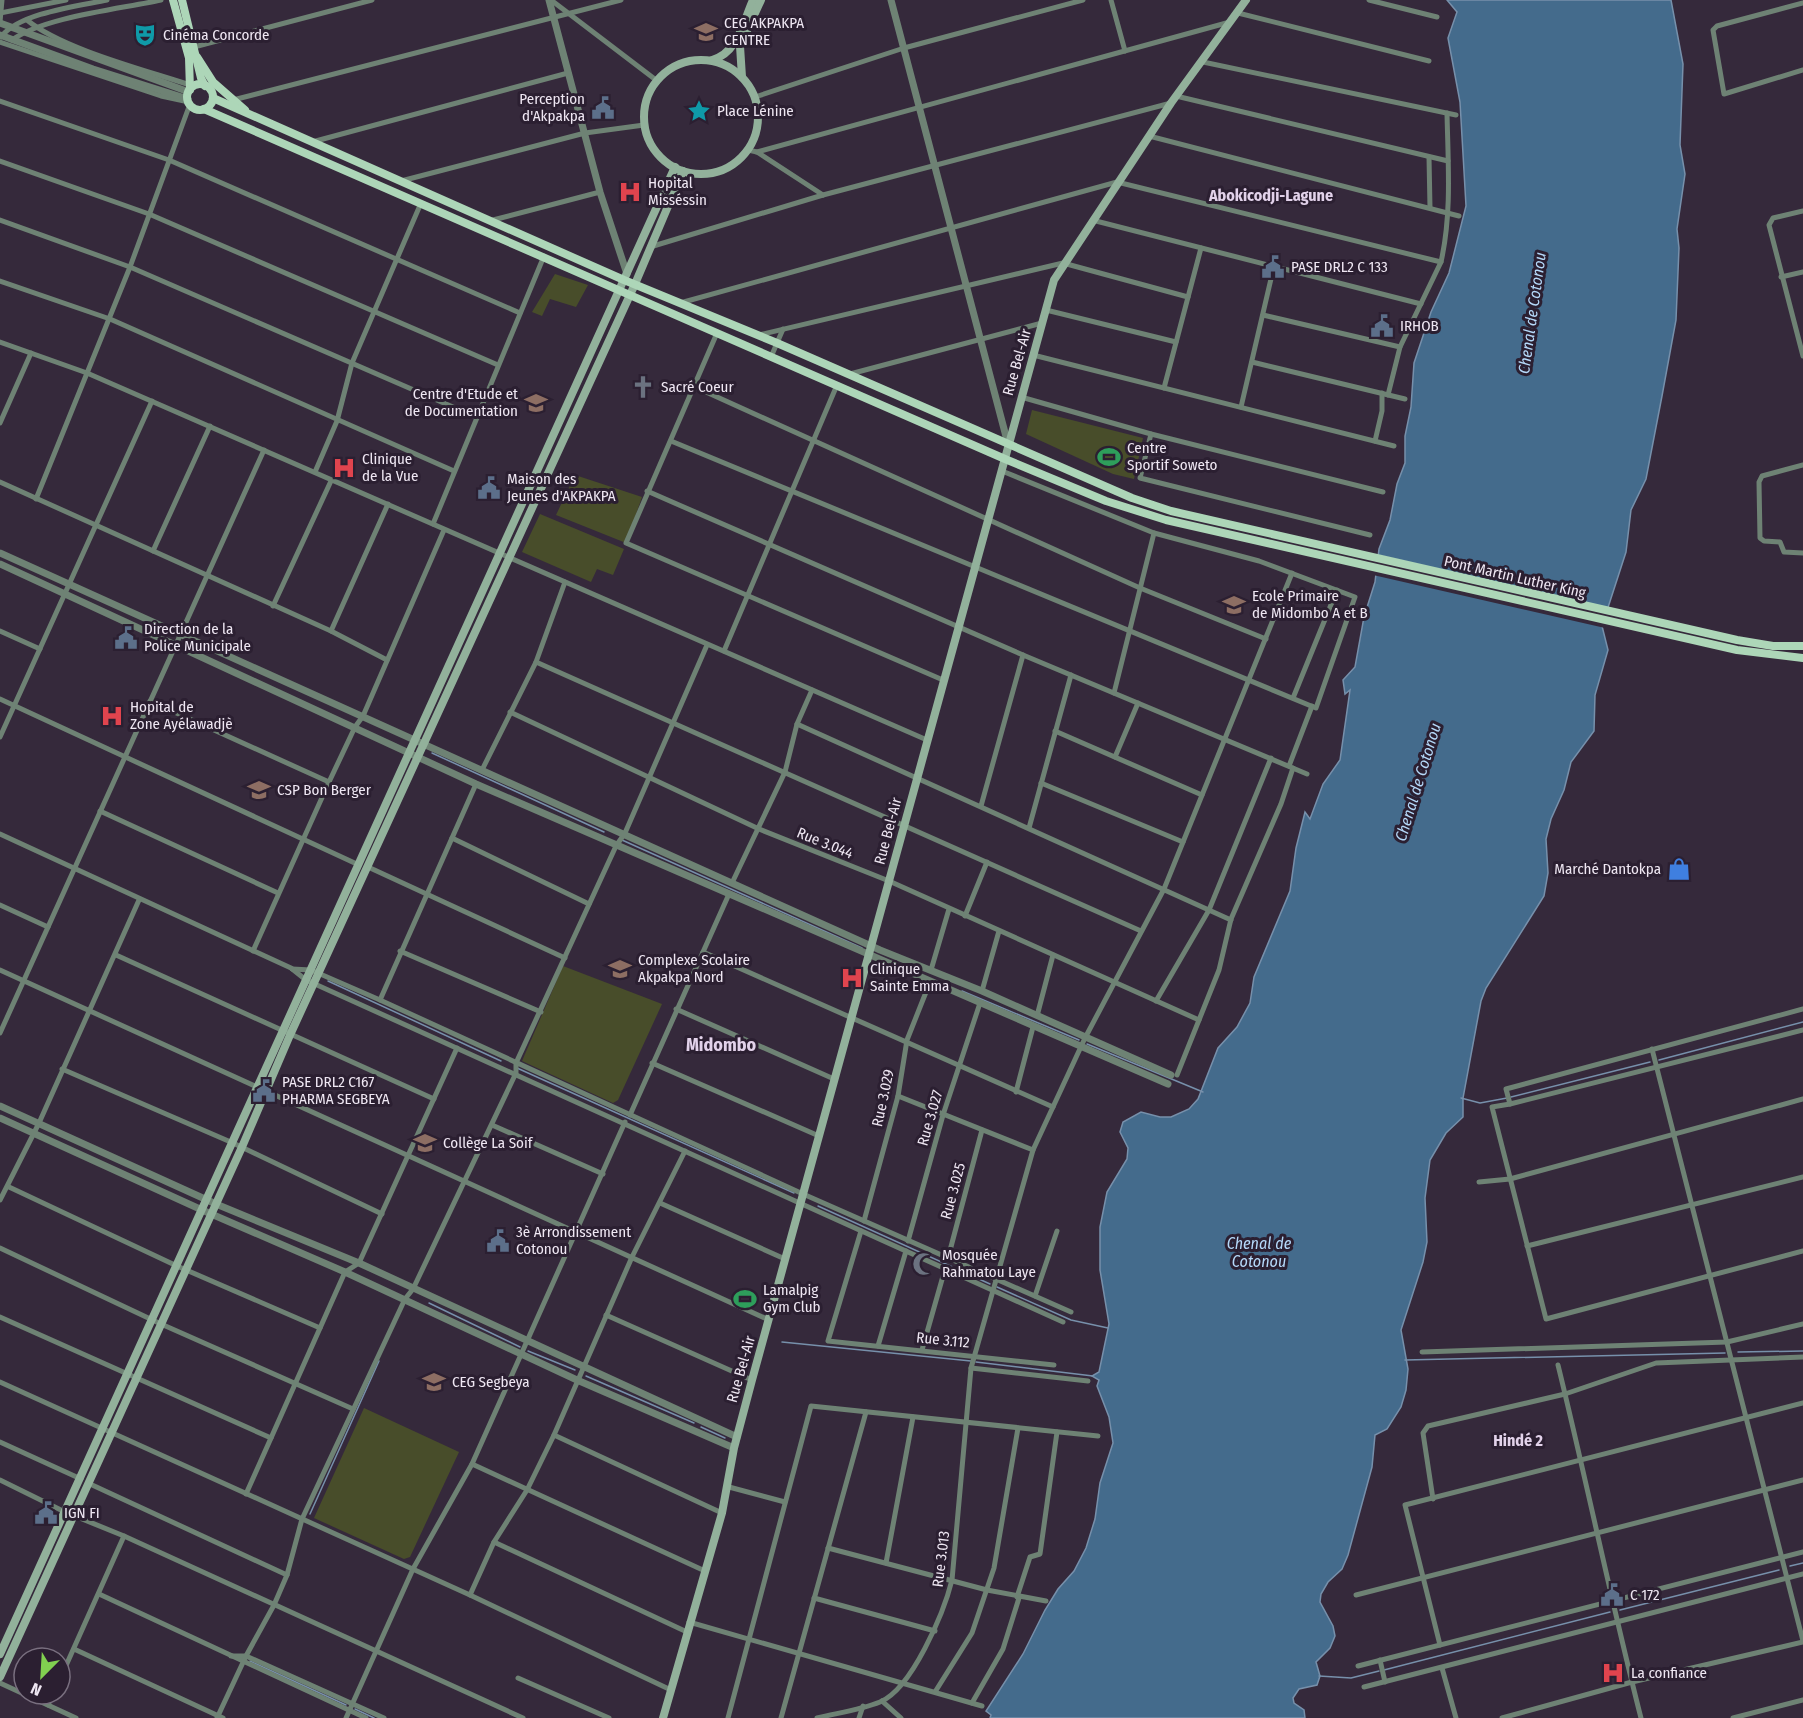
<svg xmlns="http://www.w3.org/2000/svg" width="1803" height="1718" viewBox="0 0 1803 1718" font-family="'Fira Sans Condensed',sans-serif">
	<rect width="100%" height="100%" fill="#35293b"/>
	<g fill="#484d2a">
		<polygon points="555,274 588,285 576,307 550,299 542,316 532,312"/>
		<polygon points="1032,410 1143,438 1134,479 1113,474 1026,434"/>
		<polygon points="575,475 642,497 626,543 556,515"/>
		<polygon points="540,514 624,549 613,575 597,569 591,582 522,552"/>
		<polygon points="563,966 662,1004 618,1100 613,1103 522,1061"/>
		<polygon points="364,1408 459,1452 410,1557 404,1559 314,1518"/>
	</g>
	<polygon fill="#446b8c" stroke="#7790ab" stroke-width="1.5" points="1447,0 1671,0 1683,64 1680,145 1685,174 1677,229 1679,248 1676,320 1662,396 1646,479 1631,510 1626,552 1602,626 1608,650 1595,695 1594,731 1571,762 1564,790 1551,819 1546,839 1548,873 1544,896 1486,988 1481,1001 1463,1098 1463,1117 1446,1133 1430,1160 1425,1198 1427,1242 1423,1262 1401,1330 1408,1369 1406,1390 1401,1407 1387,1429 1375,1435 1372,1467 1348,1555 1342,1569 1328,1582 1321,1594 1320,1602 1333,1626 1335,1636 1330,1648 1316,1662 1320,1676 1317,1685 1299,1689 1293,1698 1294,1703 1304,1710 1305,1718 990,1718 991,1715 986,1711 1023,1654 1045,1610 1058,1589 1074,1571 1086,1548 1095,1519 1100,1483 1113,1443 1109,1417 1097,1386 1099,1380 1092,1376 1099,1372 1109,1324 1100,1270 1100,1227 1107,1192 1127,1159 1128,1148 1120,1132 1123,1122 1141,1112 1160,1117 1171,1117 1189,1109 1198,1099 1218,1048 1237,1027 1250,1003 1254,977 1290,891 1296,848 1305,812 1310,819 1323,784 1340,760 1350,690 1345,694 1343,680 1355,667 1364,617 1375,582 1379,549 1390,520 1397,484 1405,463 1405,436 1411,407 1414,363 1431,312 1449,273 1466,206 1460,102 1448,38 1457,12"/>
	<polygon fill="#35293b" points="1375,554 1610,608 1605,628 1373,575"/>
	<g fill="none" stroke-linecap="round" stroke-linejoin="round">
		<g stroke="#7790ab" stroke-width="1.5">
			<polyline points="432,753 604,832"/>
			<polyline points="622,840 862,948"/>
			<polyline points="328,981 501,1061"/>
			<polyline points="962,991 1079,1040"/>
			<polyline points="1087,1044 1203,1092"/>
			<polyline points="1659,1060 1803,1022"/>
			<polyline points="517,1068 794,1193"/>
			<polyline points="1511,1097 1650,1062"/>
			<polyline points="1461,1098 1480,1103 1507,1098"/>
			<polyline points="818,1206 990,1284"/>
			<polyline points="997,1287 1071,1320 1108,1328"/>
			<polyline points="429,1303 520,1347"/>
			<polyline points="782,1342 971,1361"/>
			<polyline points="528,1351 575,1370"/>
			<polyline points="1738,1352 1803,1351"/>
			<polyline points="1405,1360 1725,1353"/>
			<polyline points="976,1362 1093,1376"/>
			<polyline points="586,1376 694,1423"/>
			<polyline points="701,1427 725,1438"/>
			<polyline points="310,1514 379,1361"/>
			<polyline points="1790,1566 1803,1563"/>
			<polyline points="1620,1610 1779,1570"/>
			<polyline points="250,1661 346,1705"/>
			<polyline points="1384,1670 1610,1612"/>
			<polyline points="1319,1676 1351,1678 1379,1671"/>
			<polyline points="355,1709 374,1718"/>
		</g>
		<g stroke="#6e8274" stroke-width="5">
			<polyline points="551,0 656,80"/>
			<polyline points="1111,0 1125,51"/>
			<polyline points="1369,0 1437,17"/>
			<polyline points="1803,3 1717,26 1713,30 1724,94 1803,70"/>
			<polyline points="0,13 66,0"/>
			<polyline points="1238,13 1429,61"/>
			<path d="M 27,20 C 62,49 145,70 190,85"/>
			<polyline points="0,22 2,0"/>
			<path d="M 1,37 C 19,13 78,6 107,0"/>
			<path d="M 12,40 C 44,17 120,9 161,0"/>
			<polyline points="0,42 161,96 189,102"/>
			<polyline points="194,47 372,0"/>
			<polyline points="1203,62 1456,115"/>
			<polyline points="1176,96 1448,161"/>
			<polyline points="755,97 904,48 1083,0"/>
			<polyline points="233,100 621,0"/>
			<polyline points="0,101 169,160 520,313"/>
			<polyline points="1149,136 1459,216"/>
			<polyline points="312,142 568,73"/>
			<polyline points="748,150 757,152 823,195"/>
			<polyline points="757,152 1230,22"/>
			<polyline points="1429,157 1430,208"/>
			<polyline points="0,161 149,214 498,365"/>
			<polyline points="401,181 585,133 644,125"/>
			<polyline points="1803,211 1773,218 1769,225 1803,356"/>
			<polyline points="0,220 130,267 476,417"/>
			<polyline points="493,220 600,192"/>
			<polyline points="1092,220 1421,304"/>
			<polyline points="650,247 823,195 1171,103"/>
			<polyline points="1781,277 1803,272"/>
			<polyline points="0,281 110,319 454,471"/>
			<polyline points="680,303 1117,182 1441,262"/>
			<polyline points="1046,310 1176,342"/>
			<polyline points="1263,315 1400,347"/>
			<polyline points="717,333 626,543 943,680"/>
			<polyline points="759,335 1063,263 1188,297"/>
			<polyline points="0,342 87,373 927,740"/>
			<polyline points="1033,355 1394,446"/>
			<polyline points="771,357 783,329"/>
			<polyline points="1252,362 1405,399"/>
			<polyline points="850,374 1042,323"/>
			<polyline points="695,387 1140,588 1266,639"/>
			<polyline points="1164,388 1201,248"/>
			<path d="M 1388,395 L 1400,347 L 1441,262 C 1452,213 1448,163 1447,113"/>
			<polyline points="1021,397 1151,434 1383,492"/>
			<polyline points="1241,407 1274,266"/>
			<polyline points="0,423 31,353"/>
			<polyline points="1151,434 1140,478 1370,535"/>
			<polyline points="671,441 1316,708 1355,597 1259,561 1154,533 1002,471"/>
			<polyline points="1375,441 1382,411 1382,393"/>
			<polyline points="1803,465 1762,476 1759,482 1760,538 1764,541 1780,542 1784,552 1803,553"/>
			<polyline points="315,472 337,421 352,363 421,203"/>
			<polyline points="0,482 331,631 387,660"/>
			<polyline points="647,491 1023,655 1307,774"/>
			<polyline points="36,499 130,267 190,104"/>
			<polyline points="433,524 544,256"/>
			<polyline points="153,551 210,426"/>
			<polyline points="273,606 331,481"/>
			<polyline points="0,631 40,649"/>
			<polyline points="331,631 388,504"/>
			<polyline points="724,651 837,385"/>
			<polyline points="536,662 1141,931"/>
			<polyline points="1114,693 1154,533"/>
			<polyline points="1293,698 1337,590"/>
			<polyline points="0,699 359,865"/>
			<polyline points="150,701 329,782"/>
			<polyline points="510,712 759,829 889,881 1199,1020"/>
			<polyline points="797,724 1231,920"/>
			<polyline points="1055,731 1202,795"/>
			<polyline points="0,737 152,401"/>
			<polyline points="1115,757 1138,703"/>
			<polyline points="1289,766 1312,706"/>
			<polyline points="482,770 536,662 565,582"/>
			<polyline points="1041,783 1183,842"/>
			<polyline points="981,806 1023,655"/>
			<polyline points="100,811 278,893"/>
			<polyline points="1029,828 1071,675"/>
			<polyline points="0,834 291,968 306,980 1063,1322"/>
			<polyline points="452,838 589,904"/>
			<polyline points="368,867 565,958"/>
			<polyline points="732,883 785,772 797,724 812,690"/>
			<polyline points="0,905 48,927"/>
			<polyline points="965,916 987,862"/>
			<polyline points="253,951 329,782 355,727 363,716 444,530"/>
			<polyline points="400,951 541,1012"/>
			<polyline points="703,952 1053,1107"/>
			<polyline points="116,955 434,1099"/>
			<polyline points="292,969 311,970 380,1000 803,1194 1071,1312"/>
			<polyline points="0,970 769,1320"/>
			<polyline points="931,970 949,909"/>
			<polyline points="982,991 999,931"/>
			<polyline points="380,1000 476,784"/>
			<polyline points="1156,1001 1209,910 1271,758"/>
			<polyline points="676,1009 834,1079"/>
			<polyline points="1803,1009 1506,1089 1510,1104 1803,1030"/>
			<polyline points="1037,1016 1053,955"/>
			<polyline points="0,1033 264,450"/>
			<polyline points="1652,1049 1803,1641"/>
			<polyline points="652,1063 819,1136"/>
			<polyline points="62,1069 233,1143 382,1214"/>
			<polyline points="1177,1075 1219,970 1231,919 1281,804 1293,768"/>
			<polyline points="1016,1092 1033,1027"/>
			<polyline points="898,1096 1033,1150"/>
			<polyline points="1510,1104 1492,1107 1546,1319 1803,1251"/>
			<polyline points="630,1115 729,894"/>
			<polyline points="492,1125 603,1174"/>
			<polyline points="1479,1182 1510,1179 1803,1099"/>
			<polyline points="9,1187 177,1266 320,1328"/>
			<polyline points="0,1200 39,1123 139,900"/>
			<polyline points="660,1203 785,1259"/>
			<polyline points="864,1221 898,1096 907,1040 930,982"/>
			<polyline points="861,1231 828,1341 1054,1365"/>
			<polyline points="908,1241 943,1115 980,1003"/>
			<polyline points="1527,1246 1803,1177"/>
			<polyline points="0,1248 161,1324 353,1409"/>
			<polyline points="948,1258 982,1130"/>
			<polyline points="1035,1296 1057,1231"/>
			<polyline points="606,1315 752,1380"/>
			<polyline points="0,1317 271,1438"/>
			<polyline points="878,1346 906,1251"/>
			<polyline points="922,1350 945,1269"/>
			<polyline points="1422,1352 1727,1342 1803,1324"/>
			<path d="M 1558,1365 C 1587,1483 1611,1601 1641,1718"/>
			<polyline points="971,1368 1088,1381"/>
			<polyline points="0,1382 470,1595 671,1690"/>
			<polyline points="554,1435 722,1513"/>
			<polyline points="0,1442 81,1479"/>
			<polyline points="472,1464 705,1571"/>
			<polyline points="0,1480 65,1512 124,1536 523,1718"/>
			<polyline points="90,1484 287,1575"/>
			<polyline points="729,1487 785,1502"/>
			<polyline points="246,1494 345,1272 359,1263 457,1048"/>
			<polyline points="1433,1499 1423,1433 1428,1426 1565,1394 1656,1363 1803,1357"/>
			<polyline points="494,1542 687,1632"/>
			<polyline points="828,1548 987,1590 1046,1601"/>
			<polyline points="886,1563 913,1417"/>
			<polyline points="99,1594 366,1718"/>
			<polyline points="470,1595 494,1542 527,1490 554,1435 632,1257 685,1151"/>
			<polyline points="1356,1595 1803,1480"/>
			<polyline points="1017,1597 1030,1557 1040,1554 1057,1432"/>
			<polyline points="814,1598 935,1631"/>
			<polyline points="689,1622 982,1706"/>
			<polyline points="1440,1645 1405,1505 1803,1403"/>
			<polyline points="74,1649 223,1718"/>
			<polyline points="231,1656 246,1656 384,1718"/>
			<polyline points="1380,1660 1385,1682"/>
			<polyline points="1358,1666 1803,1552"/>
			<polyline points="1442,1668 1456,1718"/>
			<polyline points="518,1678 609,1718"/>
			<polyline points="60,1679 124,1536"/>
			<polyline points="0,1683 76,1718"/>
			<polyline points="1364,1687 1803,1574"/>
			<polyline points="935,1692 972,1633 994,1568 1018,1428"/>
			<polyline points="882,1701 901,1718"/>
			<polyline points="972,1703 1003,1649 1019,1598"/>
			<polyline points="48,1705 53,1694"/>
			<polyline points="217,1718 246,1656 274,1605 287,1575 302,1519 405,1299 413,1289 516,1073 516,1063 616,846 625,833 707,645"/>
			<polyline points="346,1718 413,1569 472,1464 625,1122"/>
			<polyline points="728,1718 811,1406 1098,1436"/>
			<polyline points="781,1718 866,1412"/>
			<path d="M 817,1718 C 837,1713 860,1710 880,1702 C 912,1689 944,1612 952,1580 L 971,1368 L 1033,1150 L 1085,1038 L 1164,889 L 1292,573"/>
			<polyline points="859,1718 863,1706"/>
			<polyline points="1502,1718 1632,1682 1803,1642"/>
			<polyline points="1733,1718 1803,1700"/>
		</g>
		<g stroke="#6e8274" stroke-width="7">
			<polyline points="549,0 600,192 627,274"/>
			<polyline points="891,0 1008,444"/>
			<polyline points="0,23 189,92"/>
			<polyline points="0,35 93,69 188,99"/>
			<polyline points="0,553 880,950 982,991 1171,1075"/>
			<polyline points="0,564 476,784 1168,1084"/>
			<polyline points="0,1106 216,1204 359,1263 737,1437"/>
			<polyline points="0,1118 202,1210 345,1272 577,1380 734,1448"/>
		</g>
		<g stroke="#92b19b" stroke-width="8">
			<circle cx="701" cy="117" r="57"/>
			<path d="M 712,60 C 738,53 743,22 753,0"/>
			<polyline points="742,77 740,46 761,0"/>
			<polyline points="0,1654 675,167"/>
			<polyline points="0,1677 242,1147 290,1035 635,284 683,171"/>
			<polyline points="663,1718 722,1513 734,1448 752,1380 1054,280 1171,103 1246,0"/>
		</g>
		<g stroke="#add6b8" stroke-width="8">
			<polyline points="173,0 189,58 190,90"/>
			<polyline points="182,0 201,78 205,86"/>
			<polyline points="197,57 213,82 245,110"/>
			<circle cx="200" cy="97" r="13"/>
			<polyline points="213,98 624,280 777,343 1132,498 1171,511 1737,640 1773,646 1803,646"/>
			<polyline points="204,109 1005,459 1106,501 1166,520 1737,650 1803,658"/>
		</g>
	</g>
	<defs>
		<g id="school-bare" transform="scale(1.8)"><path d="M0-5L7-2L0 1L-7-2ZM-4 1L0 2.5L4 1V4Q0 6-4 4Z" fill="#8d6e63" stroke="#2b1f31" stroke-width="2.5" paint-order="stroke"/></g>
		<g id="theatre-bare" transform="scale(1.8)"><path d="M-5-5.5Q0-4 5-5.5V0Q5 5 0 6Q-5 5-5 0ZM-3.3-2.5H-1v1.5H-3.3ZM1-2.5H3.3v1.5H1ZM-2.8 1Q0 5.5 2.8 1Z" fill="#0f9aa8" stroke="#2b1f31" stroke-width="2.5" paint-order="stroke"/></g>
		<g id="civic-bare" transform="scale(1.8)"><path d="M-.6-6.5H3V-4.5H.6V-3L4-1V1h2V6H-6V1h2V-1L-.6-3ZM-1.2 2.5V6h2.4V2.5Z" fill="#5c6f8a" stroke="#2b1f31" stroke-width="2.5" paint-order="stroke"/></g>
		<g id="sight-bare" transform="scale(1.8)"><path d="M0-6L1.8-2.2L6-1.7L2.9 1.2L3.7 5.4L0 3.3L-3.7 5.4L-2.9 1.2L-6-1.7L-1.8-2.2Z" fill="#0f9aa8" stroke="#2b1f31" stroke-width="2.5" paint-order="stroke"/></g>
		<g id="hospital-bare" transform="scale(1.8)"><path d="M-5-5h3v3.5h4V-5h3V5h-3V1.5h-4V5h-3Z" fill="#e0444e" stroke="#2b1f31" stroke-width="2.5" paint-order="stroke"/></g>
		<g id="church-bare" transform="scale(1.8)"><path d="M-1.2-6h2.4v3.5h3.3v2.4h-3.3V6h-2.4V-.1h-3.3v-2.4h3.3Z" fill="#6b7280" stroke="#2b1f31" stroke-width="2.5" paint-order="stroke"/></g>
		<g id="stadium-bare" transform="scale(1.8)"><path d="M0-5a6.5 5 0 1 0 0 10a6.5 5 0 1 0 0-10ZM-3.5-1.8h7v3.6h-7Z" fill="#2e9e5b" stroke="#2b1f31" stroke-width="2.5" paint-order="stroke"/></g>
		<g id="shop-bare" transform="scale(1.8)"><path d="M-5-2.5h2.3a2.7 3.5 0 0 1 5.4 0H5L5.5 6h-11ZM-1.5-2.5h3a1.5 2.3 0 0 0-3 0Z" fill="#3f7fe0" stroke="#2b1f31" stroke-width="2.5" paint-order="stroke"/></g>
		<g id="university-bare" transform="scale(1.8)"><path d="M0-5L7-2L0 1L-7-2ZM-4 1L0 2.5L4 1V4Q0 6-4 4Z" fill="#8d6e63" stroke="#2b1f31" stroke-width="2.5" paint-order="stroke"/></g>
		<g id="mosque-bare" transform="scale(1.8)"><path d="M3.5-4.9A6 6 0 1 0 3.5 4.9A5 5 0 1 1 3.5-4.9Z" fill="#6b7280" stroke="#2b1f31" stroke-width="2.5" paint-order="stroke"/></g>
	</defs>
	<g fill-rule="evenodd">
		<use href="#school-bare" x="706" y="32"/>
		<use href="#theatre-bare" x="145" y="35"/>
		<use href="#civic-bare" x="603" y="108"/>
		<use href="#sight-bare" x="699" y="111"/>
		<use href="#hospital-bare" x="630" y="192"/>
		<use href="#civic-bare" x="1273" y="267"/>
		<use href="#civic-bare" x="1382" y="326"/>
		<use href="#church-bare" x="643" y="387"/>
		<use href="#school-bare" x="536" y="403"/>
		<use href="#stadium-bare" x="1109" y="457"/>
		<use href="#hospital-bare" x="344" y="468"/>
		<use href="#civic-bare" x="489" y="488"/>
		<use href="#school-bare" x="1234" y="605"/>
		<use href="#civic-bare" x="126" y="638"/>
		<use href="#hospital-bare" x="112" y="716"/>
		<use href="#school-bare" x="259" y="790"/>
		<use href="#shop-bare" x="1679" y="869"/>
		<use href="#school-bare" x="620" y="969"/>
		<use href="#hospital-bare" x="852" y="978"/>
		<use href="#civic-bare" x="264" y="1091"/>
		<use href="#university-bare" x="425" y="1143"/>
		<use href="#civic-bare" x="498" y="1241"/>
		<use href="#mosque-bare" x="924" y="1264"/>
		<use href="#stadium-bare" x="745" y="1299"/>
		<use href="#university-bare" x="434" y="1382"/>
		<use href="#civic-bare" x="46" y="1513"/>
		<use href="#civic-bare" x="1612" y="1595"/>
		<use href="#hospital-bare" x="1613" y="1673"/>
	</g>
	<g text-anchor="middle" dominant-baseline="central" stroke-width="6" stroke-linejoin="round" paint-order="stroke">
		<g font-size="15" fill="#efe7f3" stroke="#2b1f31" text-anchor="start">
			<text x="724" y="23">CEG AKPAKPA<tspan x="724" dy="17">CENTRE</tspan></text>
			<text x="163" y="35">Cinéma Concorde</text>
			<text x="585" y="99" text-anchor="end">Perception<tspan x="585" dy="17">d'Akpakpa</tspan></text>
			<text x="717" y="111">Place Lénine</text>
			<text x="648" y="183">Hopital<tspan x="648" dy="17">Misséssin</tspan></text>
			<text x="1291" y="267">PASE DRL2 C 133</text>
			<text x="1400" y="326">IRHOB</text>
			<text x="661" y="387">Sacré Coeur</text>
			<text x="518" y="394" text-anchor="end">Centre d'Etude et<tspan x="518" dy="17">de Documentation</tspan></text>
			<text x="1127" y="448">Centre<tspan x="1127" dy="17">Sportif Soweto</tspan></text>
			<text x="362" y="459">Clinique<tspan x="362" dy="17">de la Vue</tspan></text>
			<text x="507" y="479">Maison des<tspan x="507" dy="17">Jeunes d'AKPAKPA</tspan></text>
			<text x="1252" y="596">Ecole Primaire<tspan x="1252" dy="17">de Midombo A et B</tspan></text>
			<text x="144" y="629">Direction de la<tspan x="144" dy="17">Police Municipale</tspan></text>
			<text x="130" y="707">Hopital de<tspan x="130" dy="17">Zone Ayélawadjè</tspan></text>
			<text x="277" y="790">CSP Bon Berger</text>
			<text x="1661" y="869" text-anchor="end">Marché Dantokpa</text>
			<text x="638" y="960">Complexe Scolaire<tspan x="638" dy="17">Akpakpa Nord</tspan></text>
			<text x="870" y="969">Clinique<tspan x="870" dy="17">Sainte Emma</tspan></text>
			<text x="282" y="1082">PASE DRL2 C167<tspan x="282" dy="17">PHARMA SEGBEYA</tspan></text>
			<text x="443" y="1143">Collège La Soif</text>
			<text x="516" y="1232">3è Arrondissement<tspan x="516" dy="17">Cotonou</tspan></text>
			<text x="942" y="1255">Mosquée<tspan x="942" dy="17">Rahmatou Laye</tspan></text>
			<text x="763" y="1290">Lamalpig<tspan x="763" dy="17">Gym Club</tspan></text>
			<text x="452" y="1382">CEG Segbeya</text>
			<text x="64" y="1513">IGN FI</text>
			<text x="1630" y="1595">C 172</text>
			<text x="1631" y="1673">La confiance</text>
		</g>
		<g font-size="15" fill="#efe7f3" stroke="#2b1f31">
			<text transform="translate(1017 362) rotate(-74)">Rue Bel-Air</text>
			<text transform="translate(1515 577) rotate(13)">Pont Martin Luther King</text>
			<text transform="translate(888 831) rotate(-75)">Rue Bel-Air</text>
			<text transform="translate(825 843) rotate(22)">Rue 3.044</text>
			<text transform="translate(883 1098) rotate(-78)">Rue 3.029</text>
			<text transform="translate(930 1118) rotate(-74)">Rue 3.027</text>
			<text transform="translate(953 1191) rotate(-75)">Rue 3.025</text>
			<text transform="translate(943 1340) rotate(6)">Rue 3.112</text>
			<text transform="translate(741 1369) rotate(-74)">Rue Bel-Air</text>
			<text transform="translate(941 1559) rotate(-83)">Rue 3.013</text>
		</g>
		<g font-size="16" font-weight="bold" fill="#e2d2ea" stroke="#2b1f31">
			<text x="1271" y="195">Abokicodji-Lagune</text>
			<text x="1518" y="1440">Hindé 2</text>
		</g>
		<g font-size="16" font-style="italic" fill="#b5d9fa" stroke="#2b1f31">
			<text transform="translate(1532 313) rotate(-82)">Chenal de Cotonou</text>
			<text transform="translate(1418 782) rotate(-73)">Chenal de Cotonou</text>
			<text x="1259" y="1243">Chenal de<tspan x="1259" dy="18">Cotonou</tspan></text>
		</g>
		<g font-size="18" font-weight="bold" fill="#e2d2ea" stroke="#2b1f31">
			<text x="721" y="1045">Midombo</text>
		</g>
	</g>
	<g transform="translate(42 1676) rotate(204)"><circle r="28" fill="#2b1f31" stroke="#796f7f" stroke-width="1.5"/>
	<path d="M0-4.5L10 22L0 15L-10 22Z" fill="#81d050"/>
	<text y="-9" font-size="16" font-weight="bold" text-anchor="middle" fill="#efe7f3">N</text>
	</g>
</svg>
